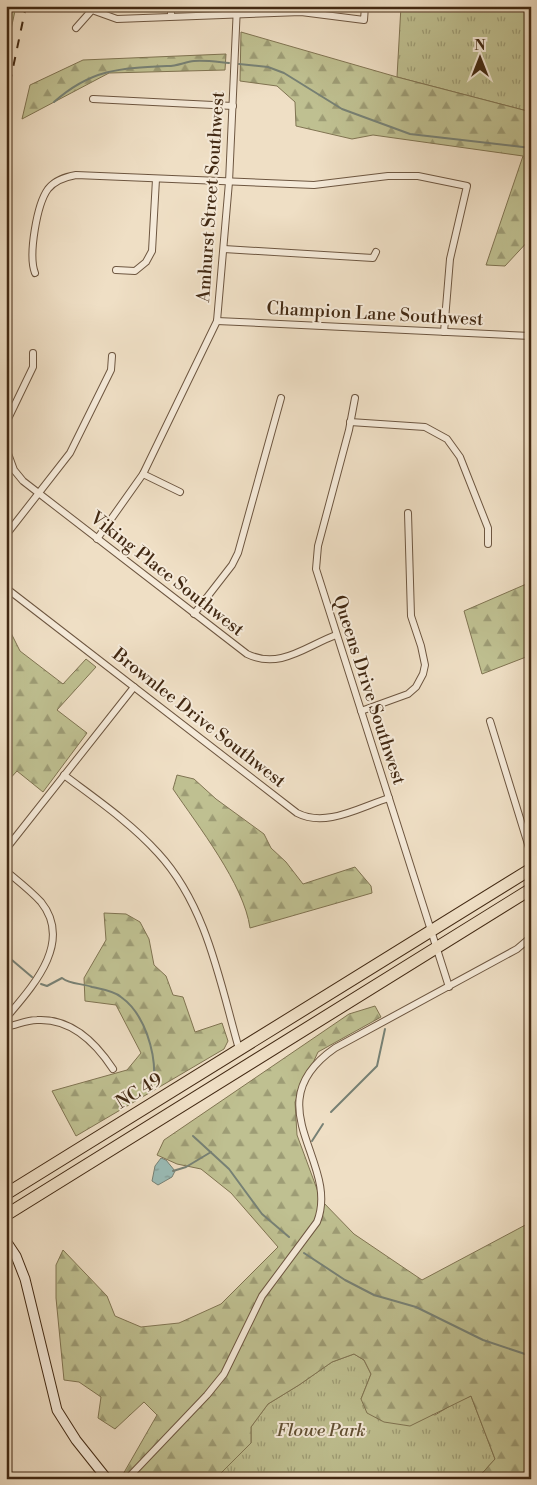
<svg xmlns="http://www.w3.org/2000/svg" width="537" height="1485" viewBox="0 0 537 1485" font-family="'Libre Bodoni',serif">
	<defs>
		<pattern id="grass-tufts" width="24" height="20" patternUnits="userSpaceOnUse" patternTransform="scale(1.25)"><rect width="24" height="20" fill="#bfc091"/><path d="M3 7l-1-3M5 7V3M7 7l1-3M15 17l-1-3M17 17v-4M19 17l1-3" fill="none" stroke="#9d9c75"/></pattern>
		<pattern id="forest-firs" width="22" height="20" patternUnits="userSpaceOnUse" patternTransform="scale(1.25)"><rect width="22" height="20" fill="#bfc091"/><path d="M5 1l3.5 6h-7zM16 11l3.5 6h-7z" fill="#9d9c75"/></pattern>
		<pattern id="water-ripples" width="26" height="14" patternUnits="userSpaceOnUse" patternTransform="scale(1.25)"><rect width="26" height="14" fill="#9abcb7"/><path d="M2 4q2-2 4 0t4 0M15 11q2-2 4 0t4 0" fill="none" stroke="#7f9994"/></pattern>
	</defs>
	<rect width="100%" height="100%" fill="#efdfc5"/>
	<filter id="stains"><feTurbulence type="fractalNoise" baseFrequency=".004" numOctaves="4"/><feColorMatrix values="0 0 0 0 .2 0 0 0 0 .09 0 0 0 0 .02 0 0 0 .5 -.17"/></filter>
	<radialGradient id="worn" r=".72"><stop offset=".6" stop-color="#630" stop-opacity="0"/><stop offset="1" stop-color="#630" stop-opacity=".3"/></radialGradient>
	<g fill="url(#grass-tufts)" stroke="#807452">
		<polygon points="401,6 531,6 531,112 397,77"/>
		<polygon points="354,1354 364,1360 371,1374 361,1399 435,1415 458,1401 471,1396 495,1459 477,1479 215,1479 251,1443 251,1427 268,1404 299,1385 332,1362"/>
	</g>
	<g fill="url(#forest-firs)" stroke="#807452">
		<polygon points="7,6 16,6 6,53 6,11"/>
		<polygon points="241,32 397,77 531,112 531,238 505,266 486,265 523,156 373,135 352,139 296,126 295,102 277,86 240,81"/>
		<polygon points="226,54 225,70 109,73 22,119 30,85 83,60"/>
		<polygon points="531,582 531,665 526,657 482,674 464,611"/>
		<path d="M 6,630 L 11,633 L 20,651 L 63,684 L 86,659 L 96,667 L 57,710 L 87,733 L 43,792 L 17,771 L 6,783 L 6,705 C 11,699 14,689 6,684 Z"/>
		<path d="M 177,775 L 194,779 L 216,799 L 264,834 L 271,848 L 286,862 L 303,884 L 355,867 L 371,886 L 372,893 L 250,928 C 244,884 198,826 173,789 Z"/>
		<polygon points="104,913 126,914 140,922 149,939 154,965 166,976 173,995 183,997 195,1032 222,1023 228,1041 224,1049 76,1136 52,1091 127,1070 141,1053 116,1005 85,1001 84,978 106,940"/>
		<polygon points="375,1006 381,1017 318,1052 295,1102 297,1135 321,1200 354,1234 422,1280 531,1222 531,1479 477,1479 495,1459 471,1396 410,1426 384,1422 367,1413 361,1399 371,1374 364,1360 354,1354 332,1362 299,1385 268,1404 251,1427 251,1443 215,1479 124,1479 122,1476 157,1415 144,1402 115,1429 98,1418 101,1397 79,1382 64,1380 56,1298 56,1265 63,1250 107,1296 115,1316 141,1327 179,1323 221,1304 278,1247 231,1193 201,1169 177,1164 157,1155 164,1140 349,1014"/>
	</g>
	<polygon fill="url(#water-ripples)" stroke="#778175" points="161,1158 166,1160 175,1171 172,1177 158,1185 152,1181 155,1166"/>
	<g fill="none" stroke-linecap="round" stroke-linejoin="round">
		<g stroke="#778175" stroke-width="2">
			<polyline points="239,64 268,67 284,73 342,109 410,134 531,148"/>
			<path d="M 54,102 C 91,69 120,68 168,66 C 177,66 185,62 194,61 C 205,60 218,62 229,63"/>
			<polyline points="6,955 32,977"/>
			<path d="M 41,984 L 47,986 L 62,978 C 71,985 82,983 92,987 C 101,989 114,991 121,997 C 145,1014 156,1053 154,1081"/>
			<polyline points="331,1112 377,1066 385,1029"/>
			<polyline points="193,1136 229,1169 262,1214 289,1237"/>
			<polyline points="312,1141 323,1124"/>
			<polyline points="173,1171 186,1167 211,1152"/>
			<polyline points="304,1253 345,1280 374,1295 416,1307 483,1340 531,1356"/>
		</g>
		<g stroke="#6d5640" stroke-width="8">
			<g id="street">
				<polyline points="171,16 171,6"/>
				<polyline points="76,28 92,10 117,19 301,12 364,20 365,6"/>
				<polyline points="93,99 233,106"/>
				<polyline points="224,249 373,258 376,252"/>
				<polyline points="116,270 135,271 146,262 152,251 156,179"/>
				<path d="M 35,273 C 28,255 37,204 48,189 C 55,180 65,177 76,175 L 314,185 L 388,176 L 418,176 L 467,186 L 450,259 L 444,332"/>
				<polyline points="217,321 531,336"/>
				<polyline points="355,398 349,430 318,546 316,569 449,987"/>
				<polyline points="350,422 425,427 447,439 460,457 488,528 488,544"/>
				<polyline points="6,423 33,367 33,353"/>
				<path d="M 6,448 L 14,470 L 23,481 L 247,654 C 280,670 306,646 336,635"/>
				<polyline points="143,474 180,492"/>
				<polyline points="6,535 70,453 111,370 112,356"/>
				<polyline points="97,539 143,474 217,321 229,182 237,6"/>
				<path d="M 6,588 L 297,813 C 326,828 360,807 389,798"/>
				<polyline points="194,614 232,565 238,553 281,398"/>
				<polyline points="361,711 408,694 416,687 423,674 425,665 421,646 411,616 408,513"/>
				<polyline points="490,721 531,854"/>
				<path d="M 64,775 C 96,799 131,823 158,853 C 207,906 220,983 239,1049"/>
				<polyline points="6,849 134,687"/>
				<path d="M 6,871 C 18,881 31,891 41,902 C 74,943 31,988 6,1018"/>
				<path d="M 6,1027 C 17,1025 26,1020 37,1020 C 71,1018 96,1043 113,1069"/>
				<path d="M 127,1479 L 207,1395 L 224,1374 L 262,1296 L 317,1222 C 341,1162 253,1105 335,1048 L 517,949 L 531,937"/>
			</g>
		</g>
		<g stroke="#422913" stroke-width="11">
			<polyline id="secondary" points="6,1241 16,1256 25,1279 57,1410 76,1440 107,1479"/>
		</g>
		<g stroke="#422913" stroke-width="13">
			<g id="highway">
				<polyline points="6,1194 531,869"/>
				<polyline points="6,1215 531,889"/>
			</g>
		</g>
		<use href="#street" stroke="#f5ead9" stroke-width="6"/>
		<use href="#secondary" stroke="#f5ead9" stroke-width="9"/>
		<use href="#highway" stroke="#efdfc5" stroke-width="11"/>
		<polyline stroke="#422913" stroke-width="2" stroke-dasharray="9 9" stroke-linecap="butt" points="6,101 26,6"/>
	</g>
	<g text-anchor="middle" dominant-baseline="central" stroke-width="4" stroke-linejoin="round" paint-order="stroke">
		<g font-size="18" fill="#422913" stroke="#f5ead9">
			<text transform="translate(211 197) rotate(-86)">Amhurst Street Southwest</text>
			<text transform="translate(375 314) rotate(3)">Champion Lane Southwest</text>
			<text transform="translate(167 574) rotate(38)">Viking Place Southwest</text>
			<text transform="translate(369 690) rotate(72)">Queens Drive Southwest</text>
			<text transform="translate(199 718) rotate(38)">Brownlee Drive Southwest</text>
			<text transform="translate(139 1091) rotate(-32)">NC 49</text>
		</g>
		<g font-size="18" font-style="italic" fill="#614f32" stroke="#f5ead9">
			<text x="321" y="1430">Flowe Park</text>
		</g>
	</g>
	<rect width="537" height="1485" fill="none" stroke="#efdfc5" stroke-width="25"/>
	<rect x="8" y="8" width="522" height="1470" fill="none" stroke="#422913" stroke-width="2.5"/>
	<rect x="12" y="12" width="512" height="1460" fill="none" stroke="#422913"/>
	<g transform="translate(480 58)" stroke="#f5ead9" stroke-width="4" paint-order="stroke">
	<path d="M0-4L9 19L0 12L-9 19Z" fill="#422913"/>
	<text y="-8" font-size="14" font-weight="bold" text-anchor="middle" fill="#422913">N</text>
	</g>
	<rect width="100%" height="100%" filter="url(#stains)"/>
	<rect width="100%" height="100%" fill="url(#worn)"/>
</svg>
